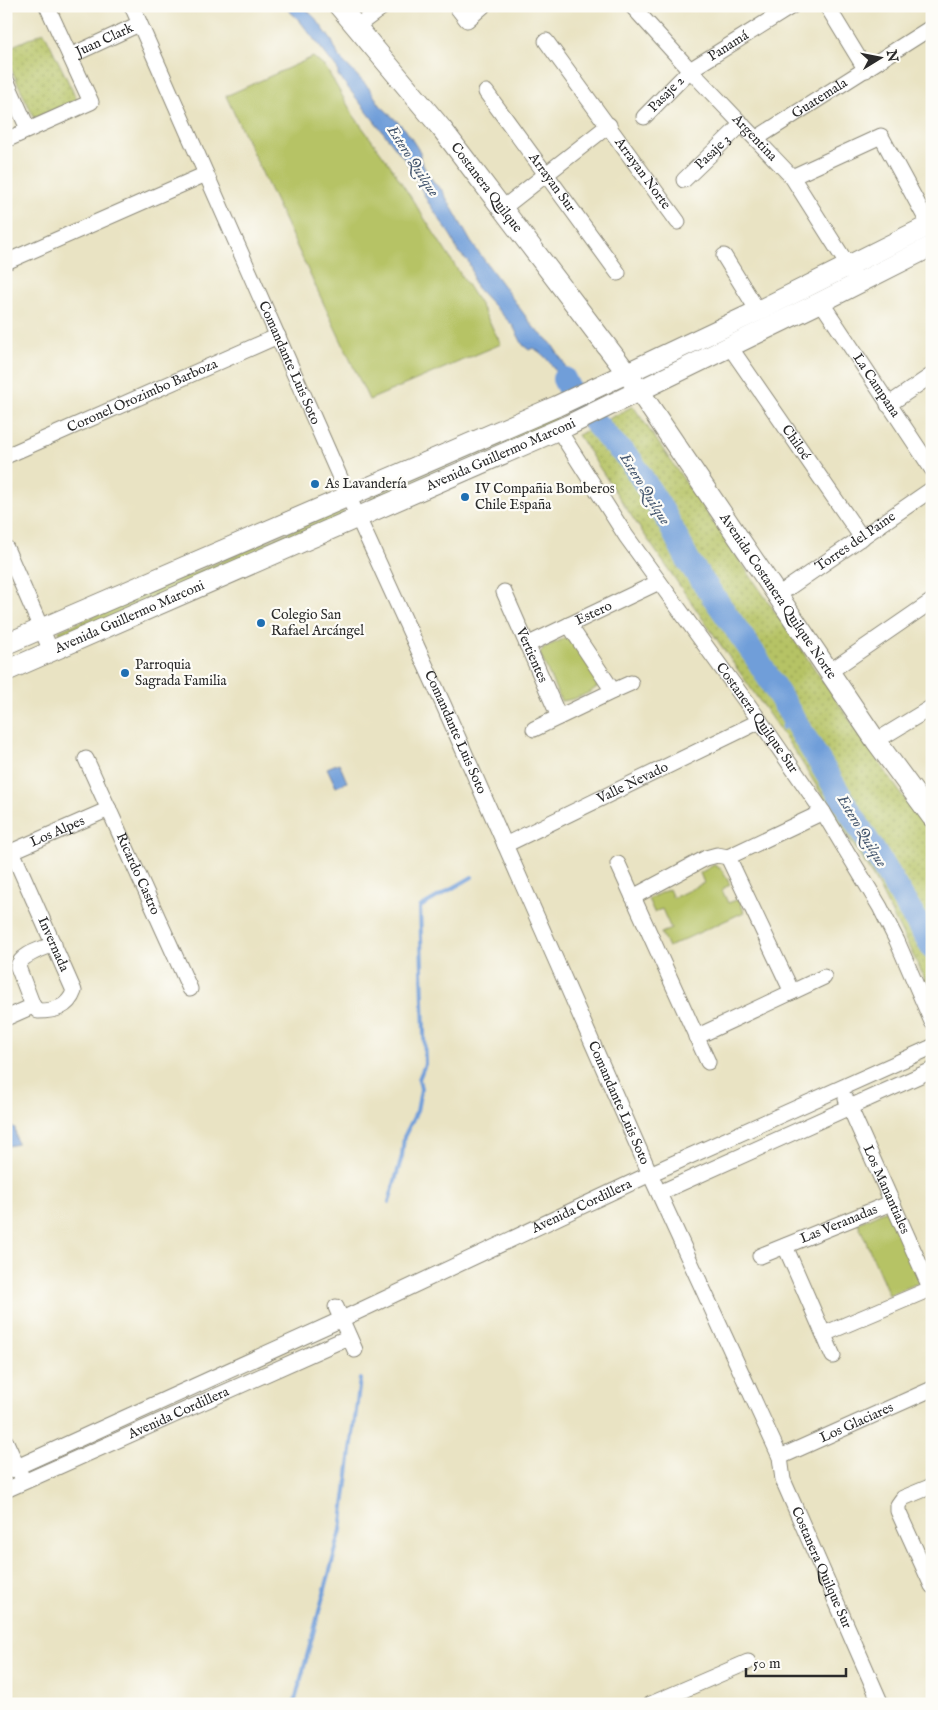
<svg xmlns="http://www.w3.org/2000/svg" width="938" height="1710" viewBox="0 0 938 1710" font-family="'IM FELL English',serif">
	<defs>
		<pattern id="park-dots" width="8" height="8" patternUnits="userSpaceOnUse" patternTransform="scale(1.25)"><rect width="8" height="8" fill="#b6c365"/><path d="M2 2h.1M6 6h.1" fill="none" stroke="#949f53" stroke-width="1.8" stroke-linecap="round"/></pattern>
	</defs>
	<rect width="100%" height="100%" fill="#fdfcf7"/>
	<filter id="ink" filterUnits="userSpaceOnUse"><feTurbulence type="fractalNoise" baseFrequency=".02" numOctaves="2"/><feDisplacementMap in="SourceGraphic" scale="10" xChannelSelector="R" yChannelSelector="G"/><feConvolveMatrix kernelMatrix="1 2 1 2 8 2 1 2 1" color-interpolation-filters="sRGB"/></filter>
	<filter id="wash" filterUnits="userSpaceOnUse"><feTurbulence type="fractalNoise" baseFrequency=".0096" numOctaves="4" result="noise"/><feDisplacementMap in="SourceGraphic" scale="20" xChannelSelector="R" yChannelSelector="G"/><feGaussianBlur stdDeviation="1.12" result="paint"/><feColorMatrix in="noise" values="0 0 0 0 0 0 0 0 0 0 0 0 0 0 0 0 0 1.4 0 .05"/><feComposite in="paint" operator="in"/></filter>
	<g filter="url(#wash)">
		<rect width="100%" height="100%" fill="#e9e3c3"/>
		<g fill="#b6c365" stroke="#707748">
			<polygon points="313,57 326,68 354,116 390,165 481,306 501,344 369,400 226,96"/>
			<polygon points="553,415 559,421 460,466 456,458"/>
			<polygon points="448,462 452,469 373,503 370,497"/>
			<polygon points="342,509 345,516 62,639 59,631"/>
			<path d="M 566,638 L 573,642 L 601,683 C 593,693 574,700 561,701 L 540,654 L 543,648 Z"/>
			<polygon points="714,865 721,869 730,884 722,890 728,903 739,899 744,912 668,947 661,933 671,929 662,909 654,912 648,899 669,889 673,898 704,883 700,873"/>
			<polygon points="889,1209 921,1282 889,1295 858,1223"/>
		</g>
		<g fill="url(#park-dots)" stroke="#707748">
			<polygon points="44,32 77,100 34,118 6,58 6,49"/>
			<polygon points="633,406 901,794 932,834 932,993 874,878 799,758 628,511 578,435"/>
		</g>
		<g fill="#709ed9" stroke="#4e6482">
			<path d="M 284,6 L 303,6 L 316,19 L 332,41 L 339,57 L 369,88 L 380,105 L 405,129 L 420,152 L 420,159 L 425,169 L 435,184 L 442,190 L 471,242 L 535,329 L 551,343 L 564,363 L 571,384 L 580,390 L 561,398 C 563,379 550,357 533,348 L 529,350 L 523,345 L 513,326 L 477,288 L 473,281 L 472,271 L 468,261 L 458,252 L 451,236 L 428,202 L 406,161 L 338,75 L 338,70 L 299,20 Z"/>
			<polygon points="339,763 347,782 336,787 327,768"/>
			<polygon points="6,1123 15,1128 17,1144 8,1146"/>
		</g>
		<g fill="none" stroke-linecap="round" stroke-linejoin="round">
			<g stroke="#709ed9" stroke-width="4">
				<polyline points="783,728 789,712"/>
				<polyline points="389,1202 402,1156 404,1137 417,1111 421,1089 419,1079 425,1064 420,907 472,877"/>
				<polyline points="294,1704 341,1530 360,1379"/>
			</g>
			<polyline stroke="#709ed9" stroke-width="24" points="564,379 572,395 609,439 631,461 665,515 689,562 756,657 932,947"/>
		</g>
	</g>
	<g filter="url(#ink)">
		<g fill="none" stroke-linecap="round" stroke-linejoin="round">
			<g stroke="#8a8777" stroke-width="17">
				<g id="minor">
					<path id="s1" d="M 132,6 L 345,489 L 444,706 L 650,1174 L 780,1457 L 783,1480 L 881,1704"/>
					<polyline points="456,6 467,20 483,6"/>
					<path id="s2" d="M 632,6 L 690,70 L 792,177 L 854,275"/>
					<polyline points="827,6 866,70"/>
					<polyline points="357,26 384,6"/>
					<path id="s3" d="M 546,41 L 678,222"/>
					<path id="s4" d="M 70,56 L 139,24"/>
					<polyline points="6,80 28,129"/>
					<path id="s5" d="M 486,92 L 618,273"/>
					<path id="s6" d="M 644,117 L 690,70 L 792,6"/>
					<path id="s7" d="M 757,138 L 932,27"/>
					<polyline points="6,140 91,102 47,6"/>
					<polyline points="792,177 881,136 932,230"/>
					<path id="s8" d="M 684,180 L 742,124"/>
					<polyline points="503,208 609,125"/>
					<polyline points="724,256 758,311"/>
					<polyline points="6,262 206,174"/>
					<path id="s9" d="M 821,302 L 932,469"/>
					<path id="s10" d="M 730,347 L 862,538"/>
					<polyline points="888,405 932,375"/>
					<path id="s11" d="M 558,429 L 626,536 L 760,721 L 823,812 L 880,907 L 897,941 L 932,1022"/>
					<path id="s12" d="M 6,456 L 278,336"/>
					<polyline points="6,548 51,651"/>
					<path id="s13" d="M 504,592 L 559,717"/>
					<path id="s14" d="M 778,595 L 932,489"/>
					<path id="s15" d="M 527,645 L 659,582"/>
					<polyline points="829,672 932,601"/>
					<polyline points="613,691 631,683"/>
					<polyline points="534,729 613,691 569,625"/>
					<polyline points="876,741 932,707"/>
					<path id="s16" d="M 86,759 L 190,989"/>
					<path id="s17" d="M 505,845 L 760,721"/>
					<path id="s18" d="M 12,851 L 74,991 C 68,1008 54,1011 38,1011 L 33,1006"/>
					<path id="s19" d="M 6,854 L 109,809"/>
					<polyline points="618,864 708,1062"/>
					<polyline points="633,897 706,858 717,855 728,857"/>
					<polyline points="792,992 728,857 823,812"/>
					<path d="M 6,1018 L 33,1006 L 18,967 C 20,954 43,949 54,944"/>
					<polyline points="696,1037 824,977"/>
					<path id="s20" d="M 846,1099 L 932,1292"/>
					<polyline points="659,1193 932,1070"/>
					<polyline points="785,1246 833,1356"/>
					<path id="s21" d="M 760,1256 L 891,1203"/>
					<polyline points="336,1307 355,1350"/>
					<polyline points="824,1334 930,1289"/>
					<polyline points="6,1442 21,1475"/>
					<path id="s22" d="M 780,1457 L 932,1389"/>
					<path id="s23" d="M 6,1472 L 342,1319 L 650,1174 L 932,1047"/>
					<polyline points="932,1486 903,1498 898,1505 898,1511 932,1586"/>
					<path id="s24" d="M 6,1490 L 349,1337"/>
					<polyline points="651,1704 748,1662"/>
				</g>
			</g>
			<g stroke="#8a8777" stroke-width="22">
				<g id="major">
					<path id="s25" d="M 339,6 L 442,129 L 627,373 L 876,741 L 932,817"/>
					<polyline points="6,644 557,406 758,311 932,224"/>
					<path id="s26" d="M 6,671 L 569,425 L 821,302 L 932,246"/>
				</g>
			</g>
			<use href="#minor" stroke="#fff" stroke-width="15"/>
			<use href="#major" stroke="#fff" stroke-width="20"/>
		</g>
	</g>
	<g fill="#1f6fb2" stroke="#fdfcf7" stroke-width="2">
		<circle cx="315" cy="484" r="5"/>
		<circle cx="465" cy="497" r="5"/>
		<circle cx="261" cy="623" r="5"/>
		<circle cx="125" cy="673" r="5"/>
	</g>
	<g text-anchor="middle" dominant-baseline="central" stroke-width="4.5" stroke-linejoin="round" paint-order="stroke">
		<g font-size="14" fill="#2b2b2b" stroke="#fdfcf7">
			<text stroke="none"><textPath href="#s4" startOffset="38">Juan Clark</textPath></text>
			<text stroke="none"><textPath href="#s6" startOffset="111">Panamá</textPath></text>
			<text stroke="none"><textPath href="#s6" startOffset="32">Pasaje 2</textPath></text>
			<text stroke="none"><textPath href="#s7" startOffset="74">Guatemala</textPath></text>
			<text stroke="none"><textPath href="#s2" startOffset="180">Argentina</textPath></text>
			<text stroke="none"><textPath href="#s8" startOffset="40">Pasaje 3</textPath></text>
			<text stroke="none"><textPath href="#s3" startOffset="164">Arrayan Norte</textPath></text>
			<text stroke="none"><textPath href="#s5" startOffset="112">Arrayan Sur</textPath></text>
			<text stroke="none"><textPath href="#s25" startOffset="234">Costanera Quilque</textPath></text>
			<text stroke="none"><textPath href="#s1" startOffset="390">Comandante Luis Soto</textPath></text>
			<text stroke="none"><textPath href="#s9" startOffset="100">La Campana</textPath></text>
			<text stroke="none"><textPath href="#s12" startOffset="149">Coronel Orozimbo Barboza</textPath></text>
			<text stroke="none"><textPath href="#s10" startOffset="116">Chiloé</textPath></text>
			<text stroke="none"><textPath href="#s26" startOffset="540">Avenida Guillermo Marconi</textPath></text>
			<text stroke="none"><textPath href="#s14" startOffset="94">Torres del Paine</textPath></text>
			<text stroke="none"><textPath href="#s25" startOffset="736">Avenida Costanera Quilque Norte</textPath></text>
			<text stroke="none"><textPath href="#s15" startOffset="74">Estero</textPath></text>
			<text stroke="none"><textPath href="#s26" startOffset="135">Avenida Guillermo Marconi</textPath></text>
			<text stroke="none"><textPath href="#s13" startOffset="69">Vertientes</textPath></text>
			<text stroke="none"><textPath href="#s11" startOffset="351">Costanera Quilque Sur</textPath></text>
			<text stroke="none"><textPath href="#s1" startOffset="795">Comandante Luis Soto</textPath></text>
			<text stroke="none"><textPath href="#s17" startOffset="142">Valle Nevado</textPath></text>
			<text stroke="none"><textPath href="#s19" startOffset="56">Los Alpes</textPath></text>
			<text stroke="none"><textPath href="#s16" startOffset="126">Ricardo Castro</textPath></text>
			<text stroke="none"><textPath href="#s18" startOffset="102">Invernada</textPath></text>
			<text stroke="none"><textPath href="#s1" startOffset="1200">Comandante Luis Soto</textPath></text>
			<text stroke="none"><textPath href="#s20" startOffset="99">Los Manantiales</textPath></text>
			<text stroke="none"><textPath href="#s23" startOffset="634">Avenida Cordillera</textPath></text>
			<text stroke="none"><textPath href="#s21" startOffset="85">Las Veranadas</textPath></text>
			<text stroke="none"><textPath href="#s24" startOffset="189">Avenida Cordillera</textPath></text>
			<text stroke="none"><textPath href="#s22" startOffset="84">Los Glaciares</textPath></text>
			<text stroke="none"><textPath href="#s1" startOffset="1708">Costanera Quilque Sur</textPath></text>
		</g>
		<g font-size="14" fill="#2b2b2b" stroke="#fdfcf7" text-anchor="start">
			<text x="325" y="484">As Lavandería</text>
			<text x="475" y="489">IV Compañia Bomberos<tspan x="475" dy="16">Chile España</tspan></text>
			<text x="271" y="615">Colegio San<tspan x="271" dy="16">Rafael Arcángel</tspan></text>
			<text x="135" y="665">Parroquia<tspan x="135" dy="16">Sagrada Familia</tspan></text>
		</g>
		<g font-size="15" font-style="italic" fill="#475971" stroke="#fdfcf7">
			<text transform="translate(413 161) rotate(57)">Estero Quilque</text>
			<text transform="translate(645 489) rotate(58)">Estero Quilque</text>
			<text transform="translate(862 831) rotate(59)">Estero Quilque</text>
		</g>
	</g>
	<rect width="938" height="1710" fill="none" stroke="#fdfcf7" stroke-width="25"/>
	<g transform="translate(880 58) rotate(80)" stroke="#fdfcf7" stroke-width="4" paint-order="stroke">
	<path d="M0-4L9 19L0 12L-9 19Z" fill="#2b2b2b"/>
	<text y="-8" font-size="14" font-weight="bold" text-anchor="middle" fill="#2b2b2b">N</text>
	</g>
	<path d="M746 1668v8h100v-8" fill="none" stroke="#2b2b2b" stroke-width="2.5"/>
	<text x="753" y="1668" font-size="15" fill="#2b2b2b" stroke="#fdfcf7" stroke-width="4" paint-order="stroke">50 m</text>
</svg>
